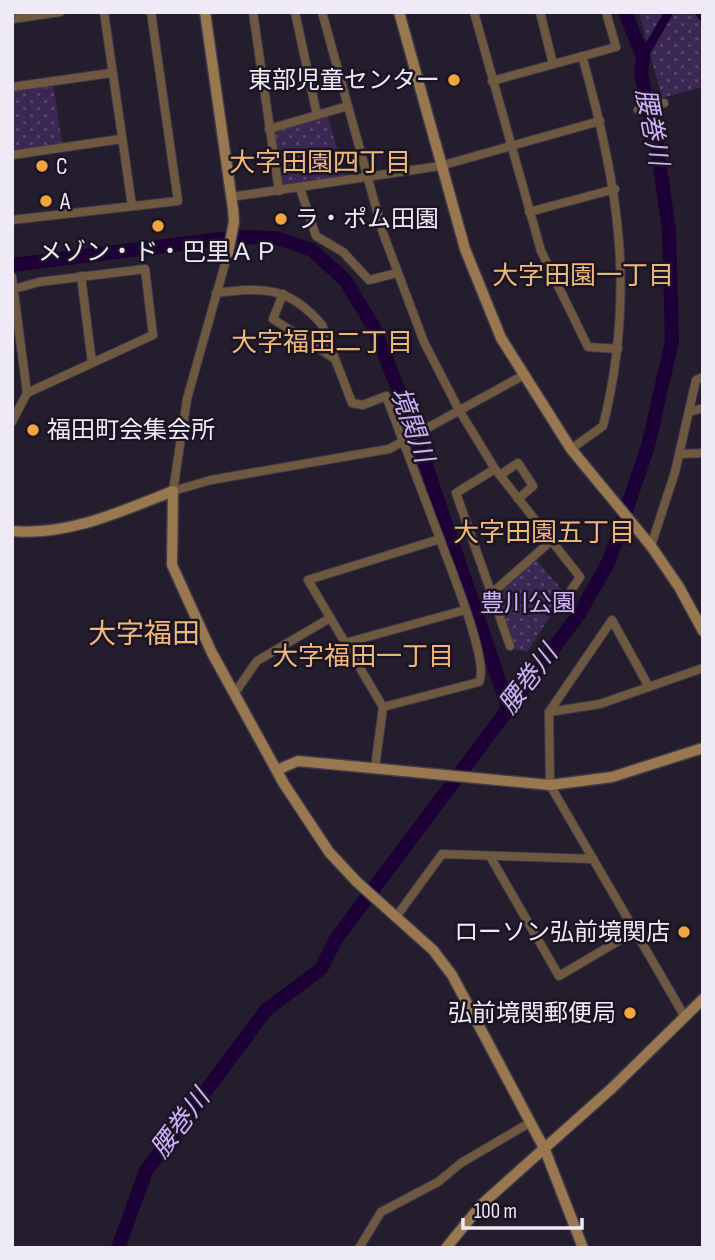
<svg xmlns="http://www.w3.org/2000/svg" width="715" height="1260" viewBox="0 0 715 1260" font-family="'Sofia Sans Condensed','Noto Sans JP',sans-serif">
	<defs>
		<pattern id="green-dots" width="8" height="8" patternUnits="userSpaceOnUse" patternTransform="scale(1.75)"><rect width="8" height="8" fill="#3b2852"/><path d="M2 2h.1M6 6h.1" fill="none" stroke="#58476c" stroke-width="1.8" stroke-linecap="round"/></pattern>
	</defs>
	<rect width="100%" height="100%" fill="#241d2d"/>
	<g fill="url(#green-dots)">
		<polygon points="639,12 703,12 703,87 662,98"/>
		<polygon points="53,83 62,143 12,150 12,89"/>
		<polygon points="328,117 345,176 284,187 281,184 272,135 276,131"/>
		<polygon points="536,560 565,593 527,652 514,649 497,595"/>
	</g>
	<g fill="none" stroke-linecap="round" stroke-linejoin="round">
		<g stroke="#1d0036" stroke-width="9">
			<polyline points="699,12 703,17"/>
			<polyline points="643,57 669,12"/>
		</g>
		<g stroke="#1d0036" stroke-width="14">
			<polyline points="12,265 236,237 277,238 312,250 345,280 373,326 412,424 508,707"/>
			<polyline points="118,1248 146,1171 266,1010 321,969 336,939 579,614 609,561 648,446 672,341 669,230 657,147 641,74 643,57 625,12"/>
		</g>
		<g stroke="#403a49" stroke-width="10">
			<g id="street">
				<polyline points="104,12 132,206"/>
				<polyline points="253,12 279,191"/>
				<polyline points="295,12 317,115"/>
				<polyline points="322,12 383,233 424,342 459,410 495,469 580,577 570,592"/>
				<polyline points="474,12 541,251 588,347 618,349"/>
				<polyline points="540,12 553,64"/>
				<polyline points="12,19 60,12"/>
				<polyline points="492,81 616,47 606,12"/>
				<polyline points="12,87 111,73"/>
				<polyline points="638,110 664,103"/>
				<polyline points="269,129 348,106"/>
				<polyline points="12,155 121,139"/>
				<polyline points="300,188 316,236 343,252 369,280 397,273"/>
				<polyline points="231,197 440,166 600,121"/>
				<polyline points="529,212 615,189"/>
				<polyline points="12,220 178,201 151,12"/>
				<polyline points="228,253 187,399 173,491 211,480 389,449 524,375"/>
				<polyline points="81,276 92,363"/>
				<polyline points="12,277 27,393 12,422"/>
				<polyline points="14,289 39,282 145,269 153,335 27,393"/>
				<path d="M 216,293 C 263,287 289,286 322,325 L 352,403 L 363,405 L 386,396 L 440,539"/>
				<polyline points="283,294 273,319 335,359"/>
				<polyline points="689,412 703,408"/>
				<path d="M 571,449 L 603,426 C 636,294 619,185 582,56"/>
				<polyline points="680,454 703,453"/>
				<polyline points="495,469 456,493 510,646"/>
				<polyline points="500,475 518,463 533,486 518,499"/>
				<polyline points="651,546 675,472 696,380 703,377"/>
				<polyline points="492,593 551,541"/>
				<polyline points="345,643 465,610"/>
				<polyline points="649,687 612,620 549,712 550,785 685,1017"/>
				<polyline points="234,694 257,661 330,618"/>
				<polyline points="549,712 600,704 703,668"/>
				<path d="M 375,768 L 383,707 L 308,580 L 440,539 C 449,565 490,662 479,682 L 383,707"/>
				<polyline points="491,858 559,976 637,930"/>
				<polyline points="396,917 442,854 593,859"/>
				<polyline points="359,1248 381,1212 438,1182 461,1163 531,1122"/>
			</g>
		</g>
		<g stroke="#403a49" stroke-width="13">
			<g id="secondary">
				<polyline points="205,12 233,209 234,222 228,253"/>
				<polyline points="399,12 465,249 501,338 571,449 651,546 679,587 703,631"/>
				<path d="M 12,531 C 69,536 122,511 173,491 L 172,565 L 212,653 L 284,784 L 329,852 L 357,882 L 433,950 L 452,975 L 545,1150 L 583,1248"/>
				<polyline points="277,770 298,761 550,785 612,777 703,748"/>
				<polyline points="446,1248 482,1204 611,1089 703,999"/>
			</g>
		</g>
		<use href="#street" stroke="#6e5940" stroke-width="8"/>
		<use href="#secondary" stroke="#9a784f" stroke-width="10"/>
	</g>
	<g fill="#f1a540" stroke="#1b1423" stroke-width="2.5">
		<circle cx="454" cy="80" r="7"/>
		<circle cx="42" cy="166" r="7"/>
		<circle cx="46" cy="201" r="7"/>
		<circle cx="281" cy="219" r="7"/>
		<circle cx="158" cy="226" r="7"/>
		<circle cx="33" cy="430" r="7"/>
		<circle cx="684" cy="932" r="7"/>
		<circle cx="630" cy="1013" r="7"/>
	</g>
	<g text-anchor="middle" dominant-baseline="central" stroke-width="5" stroke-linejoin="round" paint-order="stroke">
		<g font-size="24" fill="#efebf6" stroke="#1b1423" text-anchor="start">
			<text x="440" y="80" text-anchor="end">東部児童センター</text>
			<text x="56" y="166">C</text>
			<text x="60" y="201">A</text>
			<text x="295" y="219">ラ・ポム田園</text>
			<text x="158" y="252" text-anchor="middle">メゾン・ド・巴里ＡＰ</text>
			<text x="47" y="430">福田町会集会所</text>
			<text x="670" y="932" text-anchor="end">ローソン弘前境関店</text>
			<text x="616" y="1013" text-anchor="end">弘前境関郵便局</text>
		</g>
		<g font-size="24" fill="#d3b3fe" stroke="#1b1423">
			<text x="528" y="603">豊川公園</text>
		</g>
		<g font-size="26" font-style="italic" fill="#ceaff9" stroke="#1b1423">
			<text transform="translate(651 127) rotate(79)">腰巻川</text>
			<text transform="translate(411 425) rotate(70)">境関川</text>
			<text transform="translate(529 680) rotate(-53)">腰巻川</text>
			<text transform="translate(181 1124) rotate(-53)">腰巻川</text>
		</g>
		<g font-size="26" fill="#eeb87b" stroke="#1b1423">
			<text x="320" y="163">大字田園四丁目</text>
			<text x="583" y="276">大字田園一丁目</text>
			<text x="322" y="343">大字福田二丁目</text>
			<text x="544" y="533">大字田園五丁目</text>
			<text x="363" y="657">大字福田一丁目</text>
		</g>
		<g font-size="28" fill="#eeb87b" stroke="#1b1423">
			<text x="144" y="634">大字福田</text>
		</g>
	</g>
	<rect width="715" height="1260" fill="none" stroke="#efebf6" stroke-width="28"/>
	<path d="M463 1218v10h119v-10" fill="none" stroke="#efebf6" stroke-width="3.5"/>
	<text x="474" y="1218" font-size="21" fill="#efebf6" stroke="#1b1423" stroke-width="5" paint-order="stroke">100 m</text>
</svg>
